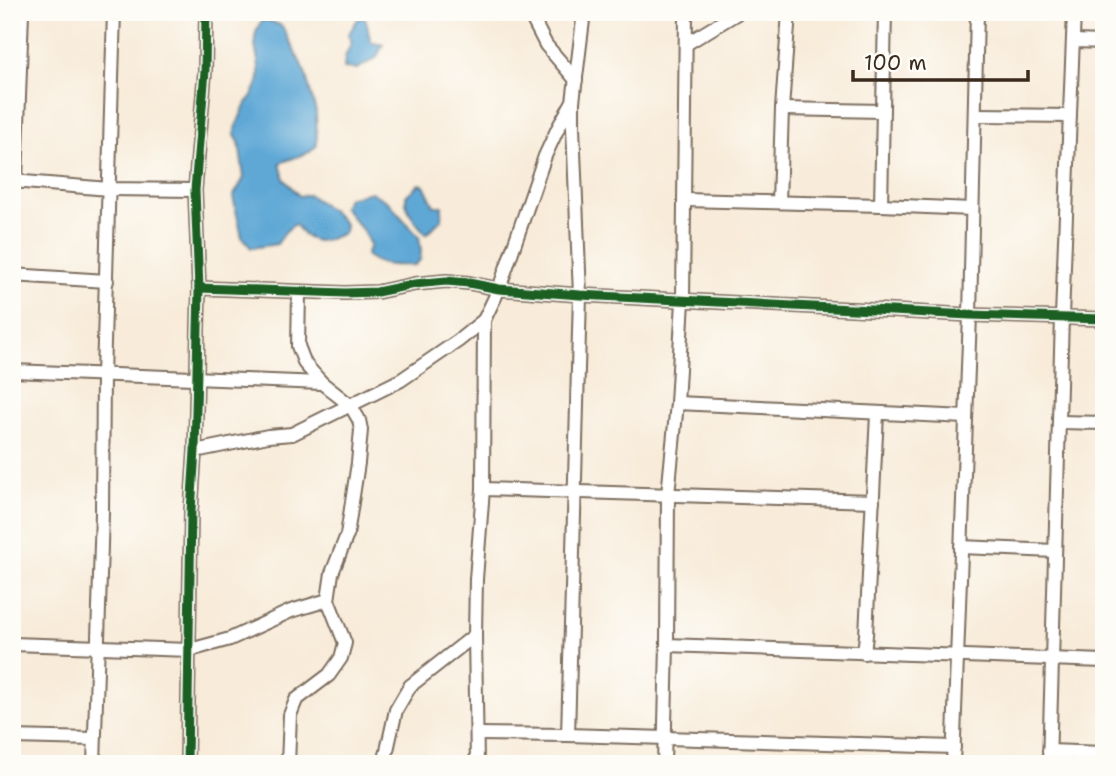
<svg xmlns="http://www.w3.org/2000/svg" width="1116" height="776" viewBox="0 0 1116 776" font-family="'Shantell Sans',sans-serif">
	<rect width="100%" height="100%" fill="#fdfcf7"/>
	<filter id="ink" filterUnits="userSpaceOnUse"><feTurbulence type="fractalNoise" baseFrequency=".0143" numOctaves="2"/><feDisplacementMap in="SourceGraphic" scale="14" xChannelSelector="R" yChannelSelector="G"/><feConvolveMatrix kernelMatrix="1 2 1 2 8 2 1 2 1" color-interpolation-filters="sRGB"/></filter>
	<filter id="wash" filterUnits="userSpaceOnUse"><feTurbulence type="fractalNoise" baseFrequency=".00686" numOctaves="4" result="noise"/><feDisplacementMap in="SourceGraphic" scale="28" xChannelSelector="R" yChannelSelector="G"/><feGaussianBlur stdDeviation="1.57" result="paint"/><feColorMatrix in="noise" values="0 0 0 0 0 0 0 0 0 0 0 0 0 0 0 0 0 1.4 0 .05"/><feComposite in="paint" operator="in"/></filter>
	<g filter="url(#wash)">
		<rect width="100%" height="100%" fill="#f8ebd9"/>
		<g fill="#5fa8d6" stroke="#4d697a" stroke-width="2">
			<path d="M 364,16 C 369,25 367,31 371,42 L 383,45 L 376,58 L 357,69 L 344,68 L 345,57 L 352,42 L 348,35 L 358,19 Z"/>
			<path d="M 262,20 L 268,20 L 282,26 L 305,72 L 316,112 L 317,145 L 310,152 L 280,163 L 284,179 L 299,196 L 309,195 L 332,211 L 345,224 L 344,233 C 320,243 311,247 295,224 L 286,231 L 277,244 L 251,248 L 242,237 L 233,197 L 244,178 L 239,142 L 234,134 C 237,125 240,116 244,108 C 249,99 258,89 259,78 C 262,54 246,44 262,20 Z"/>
			<path d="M 419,184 L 424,185 L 434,206 L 442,206 L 442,219 L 426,234 C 417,224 404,210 406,196 Z"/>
			<path d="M 371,192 L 388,202 L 419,237 L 421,251 L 420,260 L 415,265 C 397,265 380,268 366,255 L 370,245 L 364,232 L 343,207 L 348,198 Z"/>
		</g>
	</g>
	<g filter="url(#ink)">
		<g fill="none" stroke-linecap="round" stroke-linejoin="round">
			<g stroke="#7d6e5f" stroke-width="16">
				<g id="minor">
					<polyline points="529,12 546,45 576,80"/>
					<polyline points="1074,41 1104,42"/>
					<polyline points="686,44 739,12"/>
					<polyline points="782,109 882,111"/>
					<polyline points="975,115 1070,116"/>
					<polyline points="12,181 109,189 195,190"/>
					<polyline points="16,181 22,12"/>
					<polyline points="685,200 881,205 972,209"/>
					<polyline points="779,202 782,109 789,12"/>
					<polyline points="881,205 885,12"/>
					<polyline points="12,275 107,281"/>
					<polyline points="199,288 345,293 377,292 415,284 446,281 469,283 499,289 580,295 970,315 1104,319"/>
					<polyline points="12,371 322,383"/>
					<polyline points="677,403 966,417"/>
					<polyline points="1059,422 1104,423"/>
					<polyline points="195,451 268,436 292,434 401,380 458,341 484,320"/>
					<polyline points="483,489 873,501"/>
					<polyline points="961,547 1055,551"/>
					<polyline points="12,644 190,650 230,639 291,611 328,600"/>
					<polyline points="667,645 1104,661"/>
					<polyline points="864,653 866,635 877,414"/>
					<polyline points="478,734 568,735 954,747"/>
					<polyline points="568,735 580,295 573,127 573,102 584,12"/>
					<polyline points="12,737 94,739"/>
					<polyline points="1049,751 1104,753"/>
					<polyline points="94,764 102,513 103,375 114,12"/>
					<polyline points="187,764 191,511 195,451 199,288 195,190 205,71 206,12"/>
					<polyline points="288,764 290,715 296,700 329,675 341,658 345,643 328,600 332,573 347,535 358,463 361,430 359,420 351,406 322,383 305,364 298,346 299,292"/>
					<polyline points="384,764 396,710 410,686 475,635"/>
					<polyline points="477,764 475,635 476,579 483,489 484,320 499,289 545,156 558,128 572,103"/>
					<polyline points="664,764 667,645 668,495 677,403 683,301 686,12"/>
					<polyline points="953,764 970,315 977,12"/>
					<polyline points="1049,764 1062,317 1074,12"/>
				</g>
			</g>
			<use href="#minor" stroke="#fff" stroke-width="12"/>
			<g stroke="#fdfcf7" stroke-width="13">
				<g id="cycleway">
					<polyline points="199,288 345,293 377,292 415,284 446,281 469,283 499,289 580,295 970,315 1104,319"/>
					<polyline points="187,764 191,511 195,451 199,288 195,190 205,71 206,12"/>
				</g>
			</g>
			<use href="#cycleway" stroke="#1b5e20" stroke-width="9"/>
		</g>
	</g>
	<rect width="1116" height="776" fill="none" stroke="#fdfcf7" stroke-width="42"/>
	<path d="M853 70v10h175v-10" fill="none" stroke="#3b2a1e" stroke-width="3.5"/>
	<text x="864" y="70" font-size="21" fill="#3b2a1e" stroke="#fdfcf7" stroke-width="5" paint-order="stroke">100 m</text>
</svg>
